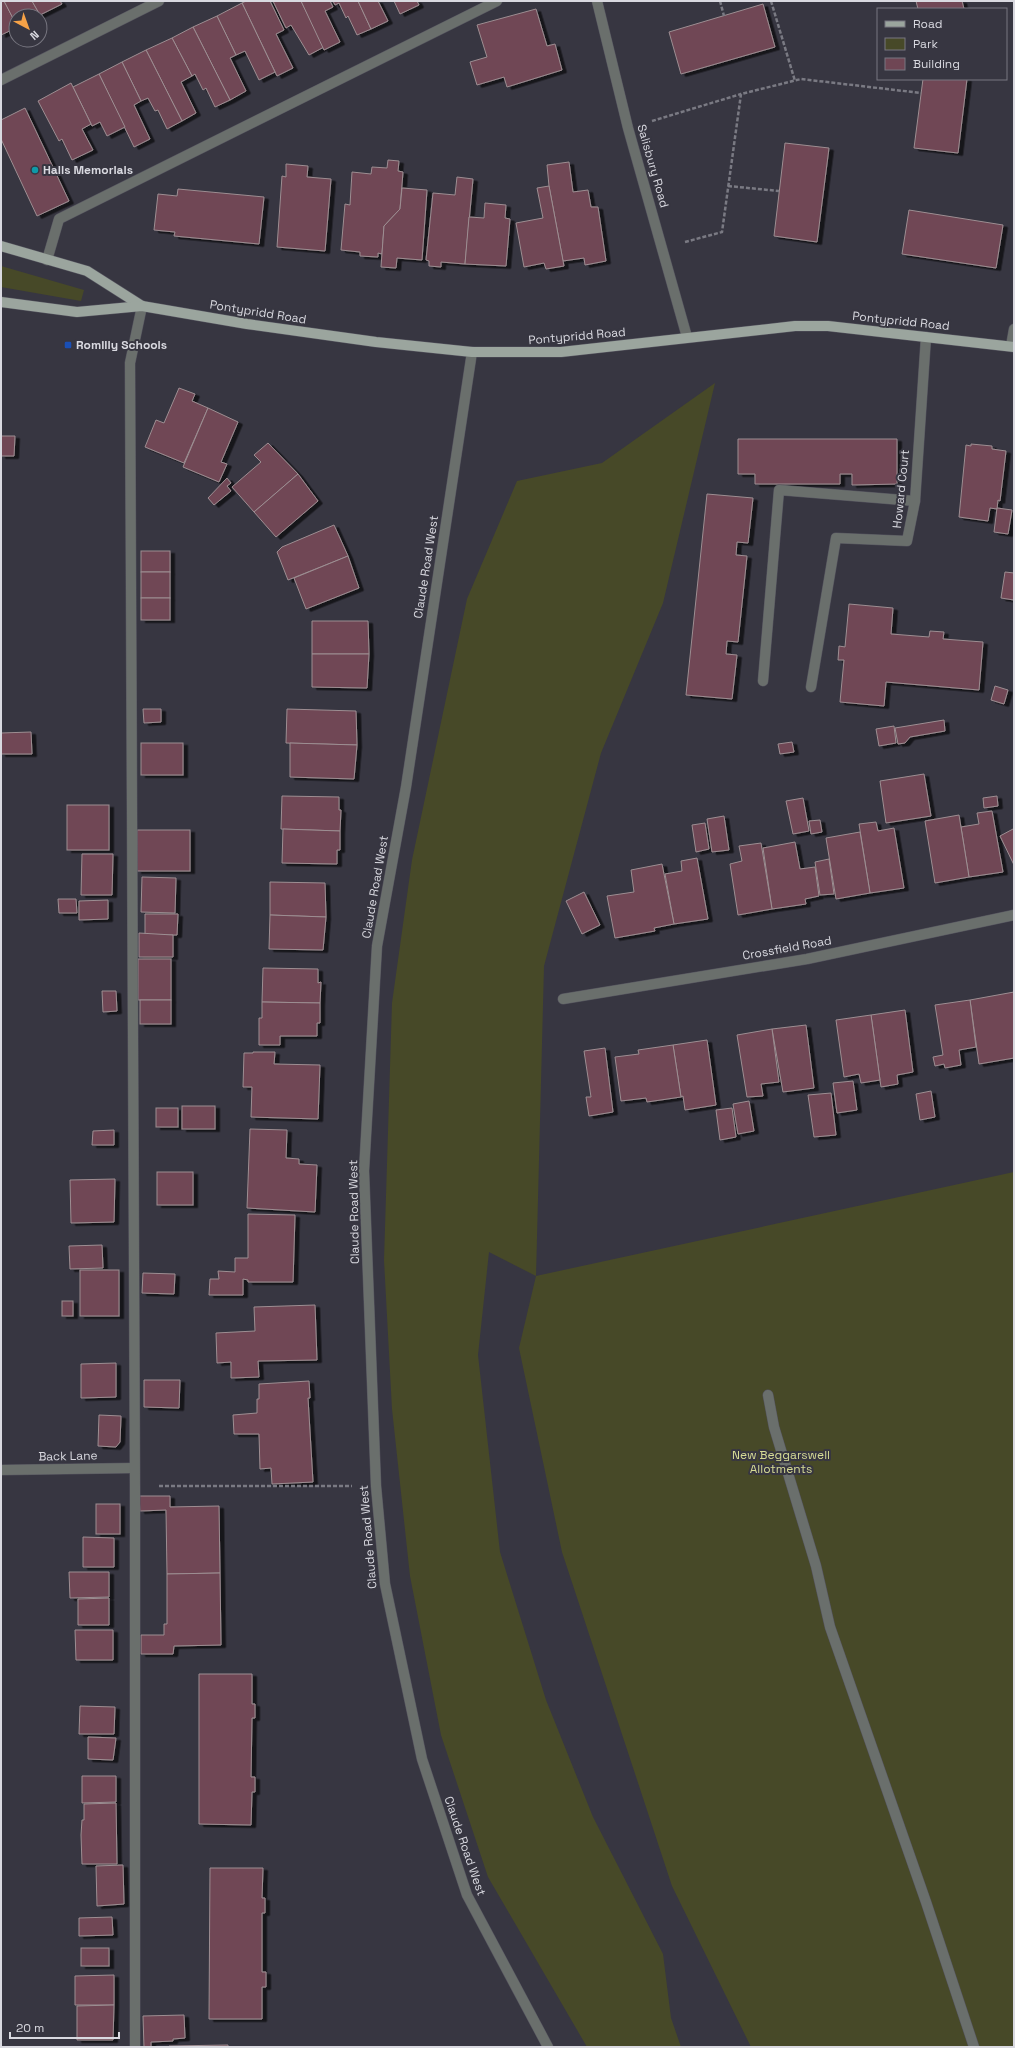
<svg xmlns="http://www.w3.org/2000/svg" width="1015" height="2048" viewBox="0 0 1015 2048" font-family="'Space Grotesk',sans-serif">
	<defs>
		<filter id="shadow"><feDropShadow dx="4.5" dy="2.5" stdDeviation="0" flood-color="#0009"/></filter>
	</defs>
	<rect width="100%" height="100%" fill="#373641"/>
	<g fill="#474928">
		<polygon points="1,266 84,290 81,301 1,287"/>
		<polygon points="715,383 663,603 601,753 544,966 536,1276 1014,1172 1014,2047 751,2047 672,1886 562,1552 519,1348 536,1276 489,1252 478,1355 500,1552 546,1700 593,1817 663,1954 671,2018 681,2047 587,2047 488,1877 441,1735 410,1576 392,1409 384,1260 392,1003 412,860 467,599 517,481 602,463"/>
	</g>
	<g fill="#6f4654" stroke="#9d8e92" filter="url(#shadow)">
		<polygon points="1,1 4,1 16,24 16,28 1,35"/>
		<polygon points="4,1 32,1 40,15 16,16 16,24"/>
		<polygon points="32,1 60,1 62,4 40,15"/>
		<polygon points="246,1 270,1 284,30 276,34 293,68 277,76 242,3"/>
		<polygon points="273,1 301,1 324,47 309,55 291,25 286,28"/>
		<polygon points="301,1 330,1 333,7 325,11 340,42 324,50"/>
		<polygon points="333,1 358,1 371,29 357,35 348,16 346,18 339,3 335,5"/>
		<polygon points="358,1 378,1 388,21 371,29"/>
		<polygon points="394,1 417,1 419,5 400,14"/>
		<polygon points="916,1 962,1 964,9 918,9"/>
		<polygon points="242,3 275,72 259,80 245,51 236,55 217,16"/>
		<polygon points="763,4 775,47 681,74 669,32"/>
		<polygon points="536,9 547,46 555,44 562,70 507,87 504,77 477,85 470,62 487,57 477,25"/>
		<polygon points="217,16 236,55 230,58 246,91 230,100 193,27"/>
		<polygon points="193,27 230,100 215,107 206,88 203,90 195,74 192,76 172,38"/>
		<polygon points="172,38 192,76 181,82 196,113 182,121 146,50"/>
		<polygon points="146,50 182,121 167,129 158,110 155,111 148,98 141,101 122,62"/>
		<polygon points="122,62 141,101 134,105 150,139 134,147 99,74"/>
		<polygon points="99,74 125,127 107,136 100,122 92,126 73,87"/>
		<polygon points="923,79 967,79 958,153 914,148"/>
		<polygon points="71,83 91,124 82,129 93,150 72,160 62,139 59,141 38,101"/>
		<polygon points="25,108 69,201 37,216 1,139 1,120"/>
		<polygon points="785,143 829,148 817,242 774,236"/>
		<polygon points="388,160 399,161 398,171 403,172 400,209 384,226 382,254 378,253 378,257 360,256 360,252 341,250 345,204 350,205 352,172 371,174 372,167 387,168"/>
		<polygon points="569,162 573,192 588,190 591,207 598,207 606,261 585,265 584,258 563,261 549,186 547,165"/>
		<polygon points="286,164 308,166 307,177 331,179 325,251 277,247 282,176 286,177"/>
		<polygon points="457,177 473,179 465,264 441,262 441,267 429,266 429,261 426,260 433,193 455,195"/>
		<polygon points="549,186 564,266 546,269 544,263 524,267 516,223 543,218 537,188"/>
		<polygon points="402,188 427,190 422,260 397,258 396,268 381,267 384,226 400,209"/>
		<polygon points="178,189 264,197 259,244 174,236 175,232 154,230 158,194 177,196"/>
		<polygon points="485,203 506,205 505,218 510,219 506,266 465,264 469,217 484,218"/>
		<polygon points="909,210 1003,225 996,268 902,254"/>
		<polygon points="179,388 195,394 192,401 208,408 184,463 145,447 156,420 164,423"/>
		<polygon points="208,408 238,422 221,462 227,464 219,482 183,467"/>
		<polygon points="1,436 15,436 14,456 1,456"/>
		<polygon points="738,439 897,439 897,484 852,485 852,474 840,474 840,484 755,484 755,474 738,474"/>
		<polygon points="268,443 298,474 254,512 232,487 261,462 254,455"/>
		<polygon points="971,444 992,446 992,449 1006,451 1000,501 998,500 997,509 990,508 988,521 959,517 966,445 971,446"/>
		<polygon points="298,474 318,501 276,537 254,512"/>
		<polygon points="227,478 231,483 227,486 231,491 214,505 208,498"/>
		<polygon points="707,494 753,498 748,543 737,542 736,555 747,556 738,642 727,641 726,654 737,655 732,699 686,695"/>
		<polygon points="997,508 1012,510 1008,534 994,532"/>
		<polygon points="334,525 348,556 288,580 277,552 282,547"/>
		<rect x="141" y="551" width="29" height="21"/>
		<polygon points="348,556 359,588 306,609 294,578"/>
		<rect x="141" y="572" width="29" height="26"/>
		<polygon points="1005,572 1014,573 1014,600 1001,598"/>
		<rect x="141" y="598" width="29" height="22"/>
		<polygon points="849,604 893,608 891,634 929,637 930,631 944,632 943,639 983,642 979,690 886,682 884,706 840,702 844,660 838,660 839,646 845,647"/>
		<polygon points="312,621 368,621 369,654 312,654"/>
		<polygon points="312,654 369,654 367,688 312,687"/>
		<polygon points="995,686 1008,690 1004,704 991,700"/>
		<polygon points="143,709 161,709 161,722 144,723"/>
		<polygon points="287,709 356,711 357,745 286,743"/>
		<polygon points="944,720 945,731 910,737 905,743 898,744 895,728"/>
		<polygon points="894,726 896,743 879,746 876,729"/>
		<polygon points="31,732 32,754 1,754 1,733"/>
		<polygon points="792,742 794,752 780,754 778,744"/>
		<rect x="141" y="743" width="42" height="32"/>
		<polygon points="290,743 357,745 354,779 290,777"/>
		<polygon points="924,774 931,816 886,823 880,781"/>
		<polygon points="282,796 339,797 339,810 341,810 340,831 281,829"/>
		<polygon points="997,796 998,806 984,808 983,798"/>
		<polygon points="803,798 809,831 793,834 786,801"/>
		<rect x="67" y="805" width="42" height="45"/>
		<polygon points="992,811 1003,872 969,877 961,827 979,824 977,813"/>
		<polygon points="959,815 969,877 935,883 925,821"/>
		<polygon points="724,816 729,850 712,852 707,819"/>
		<polygon points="820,820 822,832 811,834 809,821"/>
		<polygon points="876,822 878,831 894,828 904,888 870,893 859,824"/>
		<polygon points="705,823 709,849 696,852 692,825"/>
		<polygon points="283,829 340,831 340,850 337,850 337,864 282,863"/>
		<polygon points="1013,829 1014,831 1014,865 1000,836"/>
		<rect x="137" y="830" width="53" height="41"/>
		<polygon points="860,832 870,893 836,899 826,838"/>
		<polygon points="795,842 800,869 815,867 819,896 805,899 806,904 772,909 763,848"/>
		<polygon points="761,843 772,909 738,915 730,864 742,861 739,846"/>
		<polygon points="82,854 113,854 112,895 81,895"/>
		<polygon points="697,858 708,919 674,924 665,874 682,871 681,861"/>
		<polygon points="829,859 834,894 820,895 815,862"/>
		<polygon points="662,864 674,924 654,928 655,931 615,938 607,896 634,892 631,870"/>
		<polygon points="142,877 176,878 175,913 141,912"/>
		<polygon points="270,882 325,883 326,917 270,915"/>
		<polygon points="584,892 600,925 582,934 566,901"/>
		<polygon points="58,899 76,899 77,913 59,913"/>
		<polygon points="108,900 108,919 79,920 79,901"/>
		<polygon points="145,914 178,914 177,935 145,935"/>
		<polygon points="270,915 326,917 323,950 269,949"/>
		<polygon points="139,933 173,935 173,957 139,957"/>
		<rect x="138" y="959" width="33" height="41"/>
		<polygon points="263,968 318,969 318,983 321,982 320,1003 262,1002"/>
		<polygon points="102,991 116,991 117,1011 103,1012"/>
		<polygon points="1014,992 1014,1058 979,1064 970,1000"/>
		<rect x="140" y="1000" width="31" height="24"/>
		<polygon points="970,1000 976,1047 959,1050 961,1065 945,1068 944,1064 935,1066 933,1057 943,1055 935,1005"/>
		<polygon points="262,1002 320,1003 320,1023 317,1023 317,1036 280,1036 280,1045 259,1045 259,1018 262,1018"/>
		<polygon points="905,1010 913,1072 897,1075 898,1084 881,1087 871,1015"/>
		<polygon points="871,1015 880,1080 861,1083 859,1074 844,1077 836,1020"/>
		<polygon points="806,1025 814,1088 783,1092 772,1029"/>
		<polygon points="772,1029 779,1082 761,1084 763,1096 747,1097 737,1035"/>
		<polygon points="707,1040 716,1105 685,1110 683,1096 681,1097 673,1045"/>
		<polygon points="673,1045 681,1097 647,1102 646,1098 621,1101 615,1057 639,1054 638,1050"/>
		<polygon points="605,1048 613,1112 589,1116 586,1097 591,1097 584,1051"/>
		<polygon points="253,1052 275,1052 274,1064 320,1065 318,1119 251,1117 252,1087 243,1087 244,1053 253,1053"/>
		<polygon points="853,1081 857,1110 837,1113 833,1083"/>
		<polygon points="931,1091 935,1117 920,1120 916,1094"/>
		<polygon points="831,1093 836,1135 814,1137 808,1095"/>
		<polygon points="749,1101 754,1131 738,1134 733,1104"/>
		<rect x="182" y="1106" width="33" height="23"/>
		<rect x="156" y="1108" width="22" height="19"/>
		<polygon points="732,1108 736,1137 720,1140 716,1110"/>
		<polygon points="250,1129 287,1130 286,1158 299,1159 299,1164 317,1165 315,1212 247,1208"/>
		<polygon points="114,1130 114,1145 92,1145 93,1131"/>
		<rect x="157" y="1172" width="36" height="33"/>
		<polygon points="115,1179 114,1222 71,1223 70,1180"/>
		<polygon points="248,1214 295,1215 293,1282 248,1282 248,1280 243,1279 243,1295 209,1295 210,1279 219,1279 218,1271 235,1272 235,1258 248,1258"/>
		<polygon points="102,1245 103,1268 70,1269 69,1246"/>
		<rect x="80" y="1270" width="39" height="46"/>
		<polygon points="143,1273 175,1274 174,1294 142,1293"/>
		<rect x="62" y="1301" width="11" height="15"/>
		<polygon points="315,1305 317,1360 258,1361 259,1377 231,1378 231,1362 217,1363 216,1333 255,1331 254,1307"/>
		<polygon points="116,1363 116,1397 81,1398 81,1364"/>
		<polygon points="144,1380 180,1380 179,1408 144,1407"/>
		<polygon points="309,1381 310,1398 308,1398 313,1482 272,1484 271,1468 260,1469 259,1434 234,1434 233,1415 257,1413 257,1399 259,1399 259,1384"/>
		<polygon points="99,1415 121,1416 120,1442 116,1447 98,1446"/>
		<polygon points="139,1496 170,1496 170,1507 219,1506 220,1573 167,1574 166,1510 140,1511"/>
		<rect x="96" y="1504" width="24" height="30"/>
		<polygon points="83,1537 114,1538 114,1567 83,1567"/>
		<polygon points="69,1572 109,1572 109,1597 70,1598"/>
		<polygon points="220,1573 221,1645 174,1646 173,1654 141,1654 141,1635 164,1635 164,1624 167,1624 167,1574"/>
		<polygon points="109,1598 109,1625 78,1625 78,1599"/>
		<polygon points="75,1630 113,1630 113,1660 76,1660"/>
		<polygon points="199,1674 252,1674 252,1704 255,1704 255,1718 252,1718 251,1777 255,1777 255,1792 252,1792 251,1825 199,1824"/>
		<polygon points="80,1706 115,1707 114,1734 79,1734"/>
		<polygon points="88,1737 116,1738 113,1760 88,1759"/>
		<polygon points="82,1776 116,1776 116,1802 82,1803"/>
		<polygon points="116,1803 117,1864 82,1864 81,1835 82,1820 84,1820 84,1804"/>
		<polygon points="123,1865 124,1904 97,1906 96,1866"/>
		<polygon points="210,1868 263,1868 262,1898 265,1898 265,1913 262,1913 262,1972 266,1972 266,1987 262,1987 262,2019 209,2019"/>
		<polygon points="112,1917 113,1935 79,1936 79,1918"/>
		<rect x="81" y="1948" width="28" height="18"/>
		<polygon points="114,1975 114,2005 75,2005 75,1976"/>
		<polygon points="114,2005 113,2040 77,2040 77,2006"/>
		<polygon points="184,2015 185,2038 173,2039 173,2041 151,2042 151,2047 144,2047 143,2016"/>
		<polygon points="228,2045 228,2047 169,2047 169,2046"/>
	</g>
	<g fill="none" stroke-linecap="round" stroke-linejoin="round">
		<g stroke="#54535e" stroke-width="11">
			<g id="minor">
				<polyline points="597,1 628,128 687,337"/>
				<polyline points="1,80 159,1"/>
				<polyline points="47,260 59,219 497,1"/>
				<polyline points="1011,346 1014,329"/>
				<polyline points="472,352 406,787 377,946 364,1171 376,1486 385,1584 422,1759 467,1895 548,2047"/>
				<polyline points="763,681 779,490 915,501"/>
				<polyline points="811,687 836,538 907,541 915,501 926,337"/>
				<polyline points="563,999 807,959 1014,915"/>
				<polyline points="768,1395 774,1427 816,1566 830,1627 926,1902 974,2047"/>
				<polyline points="1,1470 134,1468"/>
				<polyline points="135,2047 135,1486 130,363 142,306"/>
			</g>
		</g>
		<g stroke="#54535e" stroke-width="11">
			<g id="major">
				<polyline points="1,246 87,271 142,306"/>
				<polyline points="1,302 77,312 142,306 247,324 376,342 472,352 561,352 795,326 828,326 1014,347"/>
			</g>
		</g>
		<g stroke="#7a7a83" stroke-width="2.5" stroke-dasharray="4 2" stroke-linecap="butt">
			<polyline points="720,1 724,16"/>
			<polyline points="771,1 795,81"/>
			<polyline points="652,121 741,94"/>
			<polyline points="728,186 779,191"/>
			<polyline points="685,242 722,232 741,94 801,79 921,93"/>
			<polyline points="159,1486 352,1486"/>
		</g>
		<use href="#minor" stroke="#6a6f6c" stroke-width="10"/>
		<use href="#major" stroke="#9ba59e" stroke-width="10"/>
	</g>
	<circle fill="#0f9aa8" stroke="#373641" stroke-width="1.5" cx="35" cy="170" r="4"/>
	<rect fill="#1a4fb4" stroke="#373641" stroke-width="1.5" x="64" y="341" width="8" height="8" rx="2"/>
	<g text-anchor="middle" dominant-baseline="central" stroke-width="4" stroke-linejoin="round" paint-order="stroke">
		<g font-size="12" fill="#d9d9e0" stroke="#373641">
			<text transform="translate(653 166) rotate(74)">Salisbury Road</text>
			<text transform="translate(258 312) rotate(9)">Pontypridd Road</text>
			<text transform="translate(901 321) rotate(6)">Pontypridd Road</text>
			<text transform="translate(577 336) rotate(-5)">Pontypridd Road</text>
			<text transform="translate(901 489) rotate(-84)">Howard Court</text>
			<text transform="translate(426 567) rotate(-81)">Claude Road West</text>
			<text transform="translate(375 887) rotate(-80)">Claude Road West</text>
			<text transform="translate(787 948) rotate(-10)">Crossfield Road</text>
			<text transform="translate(354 1212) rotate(-91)">Claude Road West</text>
			<text transform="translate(68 1456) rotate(-1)">Back Lane</text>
			<text transform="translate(368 1537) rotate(-95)">Claude Road West</text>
			<text transform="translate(465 1846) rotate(71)">Claude Road West</text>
		</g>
		<g font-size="12" font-weight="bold" fill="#d9d9e0" stroke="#373641" text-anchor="start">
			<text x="43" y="170">Halls Memorials</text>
			<text x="76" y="345">Romilly Schools</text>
		</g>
		<g font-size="12" fill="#d6db95" stroke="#373641">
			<text x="781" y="1455">New Beggarswell<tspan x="781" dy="14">Allotments</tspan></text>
		</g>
	</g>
	<rect width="1015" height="2048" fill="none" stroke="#d9d9e0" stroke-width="4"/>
	<rect x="877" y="8" width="130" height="72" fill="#373641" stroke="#787781"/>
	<rect x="885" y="21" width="20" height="6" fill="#9ba59e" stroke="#787781"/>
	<text x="913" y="28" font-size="12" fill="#d9d9e0">Road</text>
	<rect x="885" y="38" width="20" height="12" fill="#474928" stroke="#787781"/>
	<text x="913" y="48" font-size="12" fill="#d9d9e0">Park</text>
	<rect x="885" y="58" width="20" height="12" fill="#6f4654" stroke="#787781"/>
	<text x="913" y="68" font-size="12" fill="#d9d9e0">Building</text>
	<g transform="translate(28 28) rotate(139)"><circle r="19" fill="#373641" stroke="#787781"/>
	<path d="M0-3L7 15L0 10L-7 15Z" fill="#f6a247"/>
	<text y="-6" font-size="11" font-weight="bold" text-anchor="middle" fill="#d9d9e0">N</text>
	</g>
	<path d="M10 2032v6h109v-6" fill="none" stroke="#d9d9e0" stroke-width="2"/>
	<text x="16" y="2032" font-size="12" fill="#d9d9e0" stroke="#373641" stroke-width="3" paint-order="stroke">20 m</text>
</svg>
